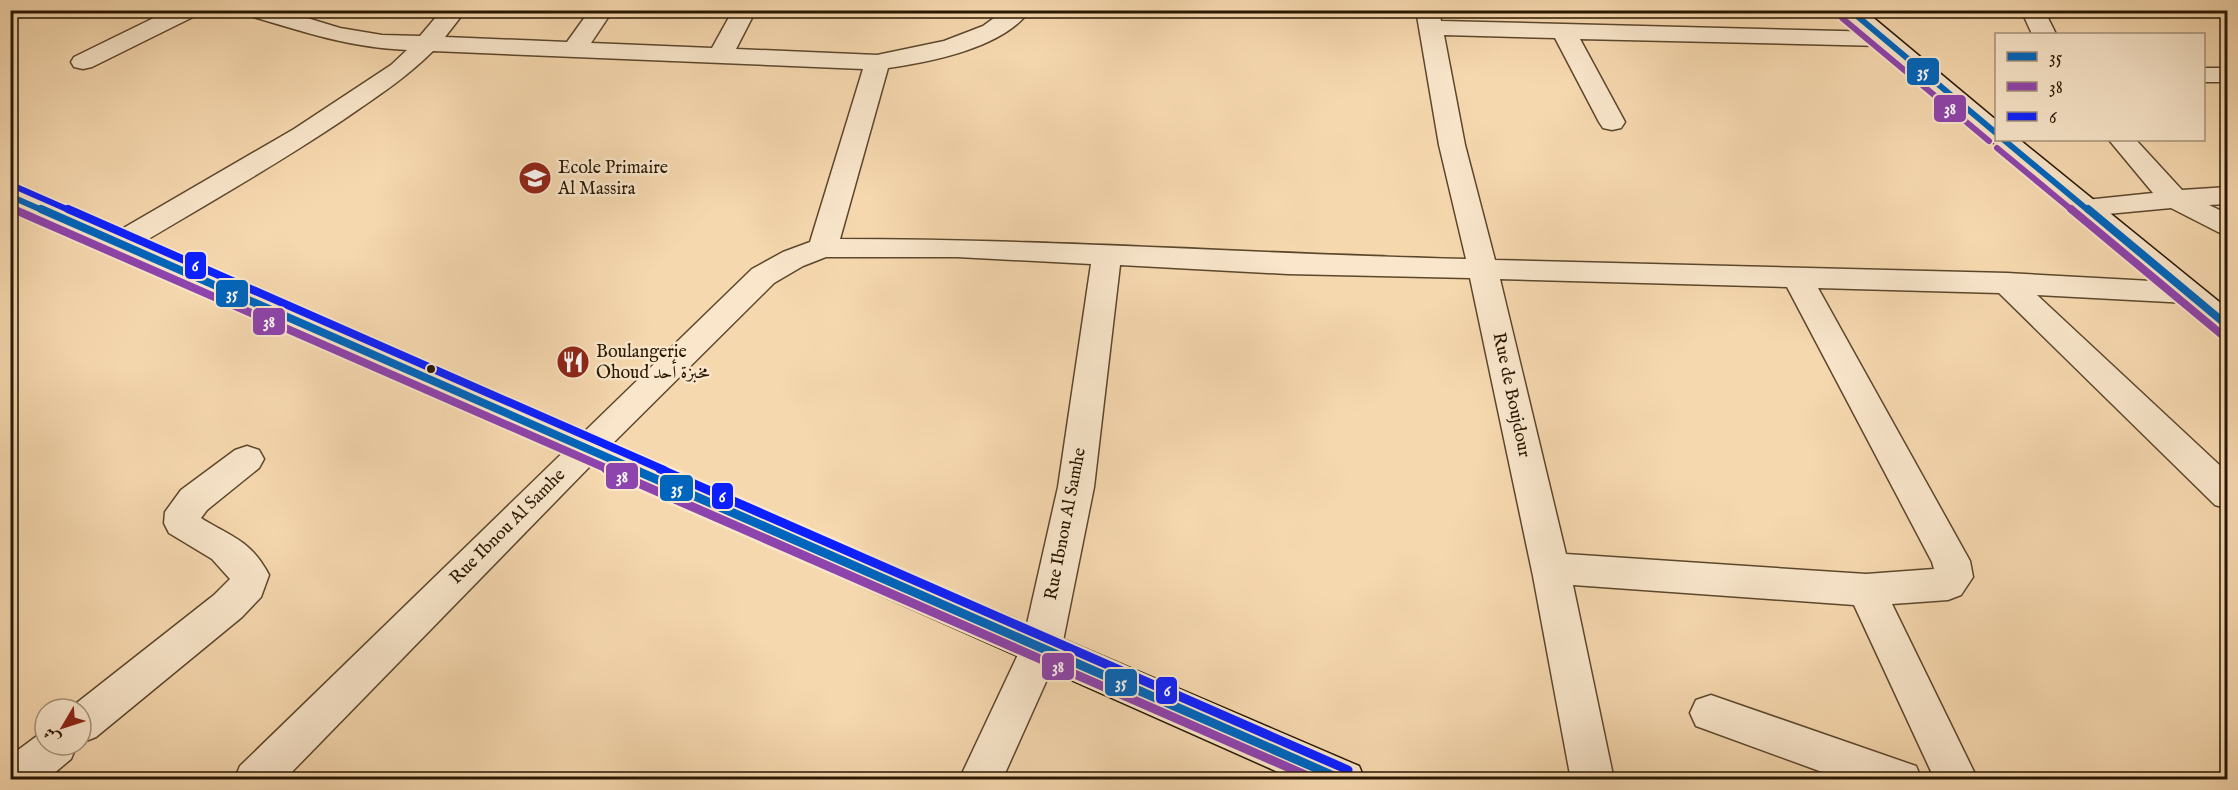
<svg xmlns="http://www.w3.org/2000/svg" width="2238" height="790" viewBox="0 0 2238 790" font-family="'IM FELL English',Amiri,serif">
	<rect width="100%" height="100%" fill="#f6d8af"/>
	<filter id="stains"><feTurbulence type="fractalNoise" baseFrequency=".00333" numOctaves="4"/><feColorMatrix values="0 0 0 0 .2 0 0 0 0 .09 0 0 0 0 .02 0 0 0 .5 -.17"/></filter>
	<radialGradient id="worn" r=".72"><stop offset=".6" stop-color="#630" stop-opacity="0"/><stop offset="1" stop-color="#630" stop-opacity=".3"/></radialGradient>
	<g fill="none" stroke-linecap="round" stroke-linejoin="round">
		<g stroke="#5c472c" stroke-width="3">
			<g id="minor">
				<polygon points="170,10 200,10 197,15 92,67 83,69 74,67 71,62 74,57"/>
				<path d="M 244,10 L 281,10 L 340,28 L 382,35 L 420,36 L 442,10 L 466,10 L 445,37 L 567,42 L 590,10 L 613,10 L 591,43 L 712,48 L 733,10 L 756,10 L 736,49 L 877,55 L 944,41 L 983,26 L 1005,10 L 1030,10 C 1004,48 930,62 888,68 L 840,239 C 1049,239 1257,254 1466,259 L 1439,145 L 1416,10 L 1439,10 L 1441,21 L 1883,32 L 1891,34 L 1895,39 L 1891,44 L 1883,46 L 1580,39 L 1625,122 L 1621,128 L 1612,130 L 1603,128 L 1599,122 L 1555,38 L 1444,35 L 1465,145 L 1495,260 L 2007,273 L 2188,283 L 2199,286 L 2203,293 L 2199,300 L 2188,303 L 2037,295 L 2228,473 L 2228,509 L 2215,505 L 1999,293 L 1818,288 L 1970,561 L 1973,577 L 1961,595 L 1948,600 L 1892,604 L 1978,780 L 1935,780 L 1854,605 L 1573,585 L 1614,780 L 1571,780 L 1533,576 L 1470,278 L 1288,274 L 1120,265 L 1094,487 L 1062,646 L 1002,780 L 959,780 L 1022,646 L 1058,487 L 1091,264 L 957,257 L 826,257 L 803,266 L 774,283 L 598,458 L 284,780 L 234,780 L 240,766 L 752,269 L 783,252 L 810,242 L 863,69 L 433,51 C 406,78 375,98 343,120 C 273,167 200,208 128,251 L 118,253 L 108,251 L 103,244 L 108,237 L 294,129 L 391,65 L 407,50 C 351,48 300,31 247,15 ZM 1500,279 L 1787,287 L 1932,562 L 1934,569 L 1866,574 L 1566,554 Z"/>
				<polygon points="2021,10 2044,10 2056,34 2032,34"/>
				<rect x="2204" y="68" width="24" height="14"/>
				<polygon points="2109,140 2136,140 2182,190 2228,187 2228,204 2209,205 2228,214 2228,235 2218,232 2171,208 2086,216 2076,213 2072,207 2076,201 2153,193"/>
				<path d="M 247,446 L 259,450 L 264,459 L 259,468 L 207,510 L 201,518 C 231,537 251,540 269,575 L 261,597 L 242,617 L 96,737 L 81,743 L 81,709 L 69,709 L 214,595 L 230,579 L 212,559 L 169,533 L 164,523 L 165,512 L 181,490 L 235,450 Z"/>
				<polygon points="1711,695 1916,766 1922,780 1844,780 1696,726 1690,713 1696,700"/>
				<polygon points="45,730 45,745 77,745 71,759 46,780 10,780 10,756"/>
			</g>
		</g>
		<g stroke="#281700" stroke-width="3">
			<g id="secondary">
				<polygon points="1838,10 1864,10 1996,120 1996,140 2020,140 2228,309 2228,336 2217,334"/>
				<polygon points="10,188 1359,766 1365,780 1296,780 10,207"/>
			</g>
		</g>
		<use href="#minor" fill="#f9e6cb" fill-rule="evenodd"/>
		<use href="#secondary" fill="#f9e6cb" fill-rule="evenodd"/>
		<g stroke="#f9e6cb" stroke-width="10">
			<g id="bus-1-far2">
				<polyline points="1850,10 1996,133"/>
				<polyline points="2004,140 2089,211"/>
				<polyline points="10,196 44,211"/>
			</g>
		</g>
		<g stroke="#f9e6cb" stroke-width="12">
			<g id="bus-1-far1">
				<polyline points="41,209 636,470"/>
				<polyline points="2088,209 2228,326"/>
			</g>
		</g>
		<g stroke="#f9e6cb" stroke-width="14">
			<polyline id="bus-1" points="633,469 1343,780"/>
		</g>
		<g stroke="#f9e6cb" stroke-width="10">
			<g id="bus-2-far2">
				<polyline points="1842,18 1989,141"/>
				<polyline points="1997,148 2073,211"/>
				<polyline points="10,208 17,211"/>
			</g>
		</g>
		<g stroke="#f9e6cb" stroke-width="12">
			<g id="bus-2-far1">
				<polyline points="13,209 610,470"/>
				<polyline points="2071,209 2221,334"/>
			</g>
		</g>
		<g stroke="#f9e6cb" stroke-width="14">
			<polyline id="bus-2" points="606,469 1317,780"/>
		</g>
		<g stroke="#f9e6cb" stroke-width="10">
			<polyline id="bus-3-far2" points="14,186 71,211"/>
		</g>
		<g stroke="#f9e6cb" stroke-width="12">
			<polyline id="bus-3-far1" points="68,209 664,470"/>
		</g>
		<g stroke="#f9e6cb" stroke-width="14">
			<polyline id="bus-3" points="660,469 1348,770"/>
		</g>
		<use href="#bus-1-far2" stroke="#0065bd" stroke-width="6"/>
		<use href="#bus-1-far1" stroke="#0065bd" stroke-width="8"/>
		<use href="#bus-1" stroke="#0065bd" stroke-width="9"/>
		<use href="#bus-2-far2" stroke="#8e44ad" stroke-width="6"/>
		<use href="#bus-2-far1" stroke="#8e44ad" stroke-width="8"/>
		<use href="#bus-2" stroke="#8e44ad" stroke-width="9"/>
		<use href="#bus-3-far2" stroke="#0c20ff" stroke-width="6"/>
		<use href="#bus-3-far1" stroke="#0c20ff" stroke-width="8"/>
		<use href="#bus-3" stroke="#0c20ff" stroke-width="9"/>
	</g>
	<defs>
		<g id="school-disc" transform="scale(1.725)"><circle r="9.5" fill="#8f2418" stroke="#f9e6cb"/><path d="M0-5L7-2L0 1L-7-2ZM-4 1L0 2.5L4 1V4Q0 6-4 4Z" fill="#fff"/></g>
		<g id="restaurant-disc" transform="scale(1.725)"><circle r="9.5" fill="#8f2418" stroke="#f9e6cb"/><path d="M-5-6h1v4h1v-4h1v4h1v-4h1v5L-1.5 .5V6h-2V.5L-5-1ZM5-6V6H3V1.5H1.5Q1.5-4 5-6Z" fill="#fff"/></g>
	</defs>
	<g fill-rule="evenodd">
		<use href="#school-disc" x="535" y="178"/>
		<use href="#restaurant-disc" x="573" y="362"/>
	</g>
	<circle fill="#281700" stroke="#f9e6cb" stroke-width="2" cx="431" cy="369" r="5"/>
	<g text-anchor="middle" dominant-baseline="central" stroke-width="5" stroke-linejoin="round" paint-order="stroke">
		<g font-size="18" fill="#281700" stroke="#f9e6cb" text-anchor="start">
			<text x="558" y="168">Ecole Primaire<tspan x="558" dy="21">Al Massira</tspan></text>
			<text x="596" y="352">Boulangerie<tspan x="596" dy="21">Ohoud مخبزة أحد</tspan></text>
		</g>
		<g font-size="18" fill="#281700" stroke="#f9e6cb">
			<text transform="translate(1511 395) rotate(78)">Rue de Boujdour</text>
			<text transform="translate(1066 524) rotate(-79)">Rue Ibnou Al Samhe</text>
			<text transform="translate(508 527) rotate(-45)">Rue Ibnou Al Samhe</text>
		</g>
	</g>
	<g stroke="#f9e6cb" stroke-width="2">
		<rect x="1906" y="57" width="34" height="29" rx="6" fill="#0065bd"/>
		<rect x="1933" y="94" width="34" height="29" rx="6" fill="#8e44ad"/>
		<rect x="184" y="251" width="23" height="29" rx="6" fill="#0c20ff"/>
		<rect x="215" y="279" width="34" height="29" rx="6" fill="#0065bd"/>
		<rect x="252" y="307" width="34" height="29" rx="6" fill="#8e44ad"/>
		<rect x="605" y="462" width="34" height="28" rx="6" fill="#8e44ad"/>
		<rect x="659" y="474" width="35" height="28" rx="6" fill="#0065bd"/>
		<rect x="711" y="482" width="23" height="28" rx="6" fill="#0c20ff"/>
		<rect x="1041" y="652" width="34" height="29" rx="6" fill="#8e44ad"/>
		<rect x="1104" y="668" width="34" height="29" rx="6" fill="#0065bd"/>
		<rect x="1155" y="676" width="23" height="29" rx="6" fill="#0c20ff"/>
	</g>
	<g font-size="16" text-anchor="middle" font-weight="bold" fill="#fff">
		<text x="1923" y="77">35</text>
		<text x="1950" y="114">38</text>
		<text x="195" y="271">6</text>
		<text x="232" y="299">35</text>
		<text x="269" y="327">38</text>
		<text x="622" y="482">38</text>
		<text x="677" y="494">35</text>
		<text x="722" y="502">6</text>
		<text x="1058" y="672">38</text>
		<text x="1121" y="688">35</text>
		<text x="1167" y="696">6</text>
	</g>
	<rect width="2238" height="790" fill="none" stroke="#f6d8af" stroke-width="36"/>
	<rect x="12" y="12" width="2214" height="766" fill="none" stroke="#281700" stroke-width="3"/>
	<rect x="18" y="18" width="2202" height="754" fill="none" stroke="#281700" stroke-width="1.5"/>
	<rect x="1995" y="33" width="210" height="108" fill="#f9e6cb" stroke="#a5937a" stroke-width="1.5"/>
	<rect x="2007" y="52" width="30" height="9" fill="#0065bd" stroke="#a5937a" stroke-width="1.5"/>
	<text x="2049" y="63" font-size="18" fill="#281700">35</text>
	<rect x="2007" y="82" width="30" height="9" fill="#8e44ad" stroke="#a5937a" stroke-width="1.5"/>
	<text x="2049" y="93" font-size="18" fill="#281700">38</text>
	<rect x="2007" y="112" width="30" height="9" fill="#0c20ff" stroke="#a5937a" stroke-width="1.5"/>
	<text x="2049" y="123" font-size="18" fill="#281700">6</text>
	<g transform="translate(63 727) rotate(231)"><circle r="28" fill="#f9e6cb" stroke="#a5937a" stroke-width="1.5"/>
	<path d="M0-4.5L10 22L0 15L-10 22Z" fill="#8f2418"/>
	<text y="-9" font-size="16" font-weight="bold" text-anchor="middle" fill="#281700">ش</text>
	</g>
	<rect width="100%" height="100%" filter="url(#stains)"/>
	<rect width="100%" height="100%" fill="url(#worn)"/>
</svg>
